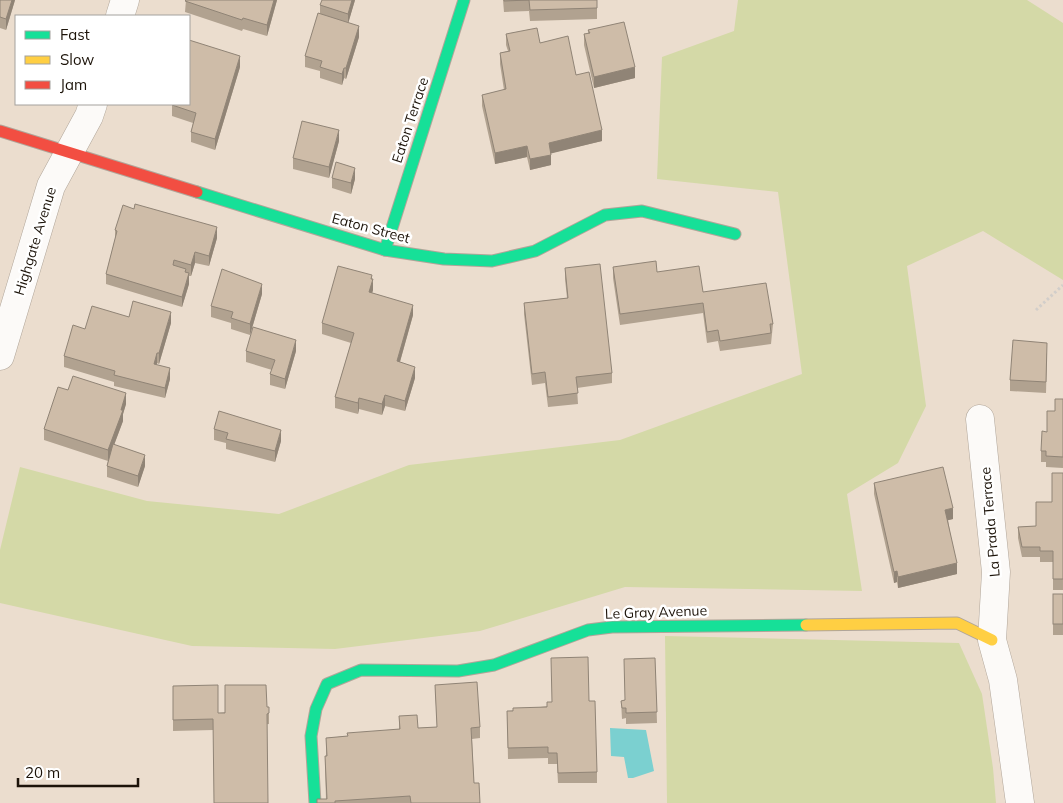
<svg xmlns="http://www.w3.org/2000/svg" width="1063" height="803" viewBox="0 0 1063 803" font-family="Mulish,sans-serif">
	<rect width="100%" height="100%" fill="#ebddce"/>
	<g fill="#d4d9a7">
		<polygon points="738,0 1027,0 1063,23 1063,280 983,231 907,266 926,406 898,463 847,494 862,591 625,587 480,631 335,649 192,646 0,603 0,550 20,467 147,501 279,514 409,465 620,440 802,374 778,192 657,179 662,57 734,31"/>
		<polygon points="665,636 959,643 982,694 993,768 996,803 667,803"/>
	</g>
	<polygon fill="#7bd0d0" points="610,728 646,730 654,771 633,778 628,778 624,757 611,756"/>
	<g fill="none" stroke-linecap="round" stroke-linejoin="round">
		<g stroke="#b0a599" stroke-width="29">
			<g id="street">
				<polyline points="120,16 125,0"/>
				<polyline points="0,356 51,186 89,116 93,104"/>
				<polyline points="980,419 996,572 992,640 1003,680 1020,803"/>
			</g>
		</g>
		<g stroke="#b0a599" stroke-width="13">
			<g id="fast">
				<polyline points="197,192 385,250 444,259 492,261 535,251 605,215 642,211 735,234"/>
				<polyline points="385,250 464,0"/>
				<polyline points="315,803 311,736 316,709 327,684 361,670 458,671 494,665 588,630 612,627 806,625"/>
			</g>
		</g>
		<g stroke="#b0a599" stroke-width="13">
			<polyline id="slow" points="806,625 957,623 992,640"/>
		</g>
		<g stroke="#b0a599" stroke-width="13">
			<polyline id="jam" points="0,131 197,192"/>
		</g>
		<polyline stroke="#d2ceca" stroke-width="3" stroke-dasharray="2.5 2.5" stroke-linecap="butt" points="1036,310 1063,285"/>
		<use href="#street" stroke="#fcfaf8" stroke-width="28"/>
		<use href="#fast" stroke="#16e098" stroke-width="11"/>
		<use href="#slow" stroke="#ffcf43" stroke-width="11"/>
		<use href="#jam" stroke="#f24e42" stroke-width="11"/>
	</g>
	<g fill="#b1a290">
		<polygon points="0,0 15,0 6,30 0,28"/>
		<polygon points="186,0 277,0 267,36 243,29 242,31 185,12"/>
		<polygon points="355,0 348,23 359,37 346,79 344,78 342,85 320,78 320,71 305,67 305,56 320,14 320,5"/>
		<polygon points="503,0 605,0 597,0 597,19 530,21 529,11 504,12"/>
		<polygon points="588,30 635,78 594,88 584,45 584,34 588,34"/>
		<polygon points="506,34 540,43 576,75 602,141 551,153 551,165 530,170 527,157 495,164 482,106 482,95 504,90 500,64 500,53 508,51 506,45"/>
		<polygon points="240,67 215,150 191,142 191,132 193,123 172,116 172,105"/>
		<polygon points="339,141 329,178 293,169 293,158"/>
		<polygon points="332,178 355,179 351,194 332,188"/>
		<polygon points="115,230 217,238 209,266 195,263 191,276 189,276 189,284 182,307 106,284 106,274 115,239"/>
		<polygon points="613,267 657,272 773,324 771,344 720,351 718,341 707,343 703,313 620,325 613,278"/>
		<polygon points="565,268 612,373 612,383 577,388 578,404 548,407 545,383 532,385 524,314 524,303 567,298 565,279"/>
		<polygon points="372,279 373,290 372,293 413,315 400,362 415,378 405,411 385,406 382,415 359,409 358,414 335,408 335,397 351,343 322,334 322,323"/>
		<polygon points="262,294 250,335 231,329 231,323 211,317 211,306"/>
		<polygon points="129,317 171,323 159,364 157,363 157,365 170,379 165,398 114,386 114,382 64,367 64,356 85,329"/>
		<polygon points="246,351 296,351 285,389 270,385 270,374 272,370 246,362"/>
		<polygon points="1047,353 1046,393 1010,391 1010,380"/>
		<polygon points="68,390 126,404 123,414 123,421 114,445 145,466 138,487 107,477 107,466 108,461 44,440 44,429"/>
		<polygon points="1063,399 1063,468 1046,467 1046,462 1041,462 1041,451 1047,432 1055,411"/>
		<polygon points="214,429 281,441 275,462 226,449 226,443 214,440"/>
		<polygon points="1063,473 1063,590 1053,590 1053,562 1040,562 1040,557 1022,557 1018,538 1018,527 1036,526 1052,502"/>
		<polygon points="874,483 953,519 948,520 957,574 898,588 897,582 894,583 874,494"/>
		<rect x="1053" y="594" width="10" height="41"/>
		<polygon points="655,658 657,723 626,724 626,718 622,719 621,701 625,700"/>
		<polygon points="435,685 480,727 480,738 472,739 474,783 480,803 317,803 326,799 325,767 325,756 326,756 326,738 348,736 399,729 399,716 418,728 437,727"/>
		<polygon points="173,686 218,713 269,707 269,724 213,730 173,731"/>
		<polygon points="589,701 597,772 597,783 558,783 557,764 548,764 548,758 508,759 507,711"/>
	</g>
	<g fill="#908476">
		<polygon points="12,0 15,0 6,30 6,19"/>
		<polygon points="274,0 277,0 267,36 267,25"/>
		<polygon points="352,0 355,0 348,24 348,14"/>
		<polygon points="359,26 359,37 346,79 346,68"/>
		<polygon points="240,56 240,67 215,150 215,139"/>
		<polygon points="635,67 635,78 594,88 594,77"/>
		<polygon points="344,68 344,78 342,85 342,74"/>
		<polygon points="339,130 339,141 329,178 329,167"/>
		<polygon points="602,130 602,141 549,154 549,143"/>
		<polygon points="527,146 527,157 495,164 495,153"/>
		<polygon points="551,155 551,165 530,170 530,159"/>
		<polygon points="355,168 355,179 351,194 351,183"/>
		<polygon points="217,227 217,238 209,266 209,256"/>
		<polygon points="195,252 195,263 191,276 191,265"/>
		<polygon points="189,273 189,284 182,307 182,297"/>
		<polygon points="372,275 372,283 373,279 373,290 369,303 369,292"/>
		<polygon points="262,284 262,294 250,335 250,324"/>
		<polygon points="413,305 413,315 397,372 397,361"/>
		<polygon points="171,312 171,323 159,364 159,353"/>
		<polygon points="296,340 296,351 285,389 285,379"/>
		<polygon points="157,353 157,363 154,375 154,364"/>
		<polygon points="415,367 415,378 405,411 405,401"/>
		<polygon points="170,368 170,379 165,398 165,388"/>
		<polygon points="126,393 126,404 123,414 123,421 108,461 108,450"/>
		<polygon points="385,395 385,406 382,415 382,404"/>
		<polygon points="359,398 359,409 358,414 358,403"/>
		<polygon points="281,430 281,441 275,462 275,451"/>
		<polygon points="145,455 145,466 138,487 138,476"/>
		<polygon points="953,508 953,519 945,521 945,510"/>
		<polygon points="957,563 957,574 898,588 898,577"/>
		<polygon points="897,571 897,582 894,583 894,572"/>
	</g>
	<g fill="#cebca8" stroke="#908476">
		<polygon points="0,0 12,0 6,19 0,17"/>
		<polygon points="186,0 274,0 267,25 243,18 242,20 185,1"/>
		<polygon points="322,0 352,0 348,14 320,5"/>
		<polygon points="504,0 597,0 597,8 530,10 529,0 504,1"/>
		<polygon points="318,13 359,26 346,68 344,68 342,74 320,67 322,61 305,56"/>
		<polygon points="624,22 635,67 594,77 584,34 590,33 588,30"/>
		<polygon points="537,28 540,43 568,36 576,75 589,72 602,130 549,143 551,155 530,159 527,146 495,153 482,95 506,89 500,53 510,51 506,34"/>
		<polygon points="189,40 240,56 215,139 191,132 196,113 172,105 172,104 189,104"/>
		<polygon points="302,121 339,130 329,167 293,158"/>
		<polygon points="336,162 355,168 351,183 332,178"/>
		<polygon points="135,204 217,227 209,256 195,252 191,265 174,260 173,265 186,269 185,272 189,273 182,297 106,274 117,231 115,230 123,205 134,209"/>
		<polygon points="656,261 657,272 699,266 703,292 766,283 773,324 770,324 771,333 720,341 718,330 707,332 703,303 620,314 613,267"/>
		<polygon points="600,264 612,373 576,377 578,393 548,397 545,372 532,374 524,303 568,298 565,268"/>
		<polygon points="338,266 372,275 371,279 373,279 369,292 413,305 397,361 415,367 405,401 385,395 382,404 359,398 358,403 335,397 354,333 322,323"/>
		<polygon points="222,269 262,284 250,324 231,318 233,312 211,306"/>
		<polygon points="133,301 171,312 159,353 157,353 154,364 170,368 165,388 114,375 115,371 64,356 73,325 85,329 92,306 129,317"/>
		<polygon points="253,327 296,340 285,379 270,374 275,360 246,351"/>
		<polygon points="1013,340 1047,343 1046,382 1010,380"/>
		<polygon points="73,376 126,393 121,410 123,410 108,450 44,429 58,387 68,390"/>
		<polygon points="1055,399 1063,399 1063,457 1046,456 1046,451 1041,451 1042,431 1047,432 1047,411 1055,411"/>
		<polygon points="219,411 281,430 275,451 226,439 228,433 214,429"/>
		<polygon points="113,444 145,455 138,476 107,466"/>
		<polygon points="943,467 953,508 945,510 957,563 898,577 897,571 894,572 874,483"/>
		<polygon points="1052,473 1063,473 1063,579 1053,579 1053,551 1040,551 1040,547 1022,547 1018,527 1036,526 1036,502 1052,502"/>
		<rect x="1053" y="594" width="10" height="30"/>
		<polygon points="588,657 589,701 595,701 597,772 558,773 557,753 548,753 548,747 508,748 507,711 513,711 513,708 547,707 547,702 552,702 551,658"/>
		<polygon points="655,658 657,712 626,713 626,708 622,708 621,701 625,700 624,659"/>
		<polygon points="477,682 480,727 471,728 474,783 479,783 480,803 411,803 410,796 335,801 335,803 317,803 317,799 327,799 325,756 327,756 326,738 348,736 347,733 400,729 399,716 417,715 418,728 437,727 435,685"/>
		<polygon points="218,685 218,713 225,713 225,685 266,685 267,707 269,707 269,713 267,714 268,803 214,803 213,719 173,720 173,686"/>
	</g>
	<g text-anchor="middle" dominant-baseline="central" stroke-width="5" stroke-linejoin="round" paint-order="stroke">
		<g font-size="14" fill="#1c1309" stroke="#fff">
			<text transform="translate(410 120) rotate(-72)">Eaton Terrace</text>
			<text transform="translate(371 228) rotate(15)">Eaton Street</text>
			<text transform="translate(35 241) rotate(-73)">Highgate Avenue</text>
			<text transform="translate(990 522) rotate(-95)">La Prada Terrace</text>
			<text transform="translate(656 612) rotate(-2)">Le Gray Avenue</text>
		</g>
	</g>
	<rect x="15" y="15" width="175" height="90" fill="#ffffff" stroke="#a4a19d"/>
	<rect x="25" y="31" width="25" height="8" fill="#16e098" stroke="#a4a19d"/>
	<text x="60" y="40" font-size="15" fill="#1c1309">Fast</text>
	<rect x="25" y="56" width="25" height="8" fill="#ffcf43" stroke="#a4a19d"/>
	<text x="60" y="65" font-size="15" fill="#1c1309">Slow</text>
	<rect x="25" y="81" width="25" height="8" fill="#f24e42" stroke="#a4a19d"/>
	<text x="60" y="90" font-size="15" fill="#1c1309">Jam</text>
	<path d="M18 778v8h120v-8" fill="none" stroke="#1c1309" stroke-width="2.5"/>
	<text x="25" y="778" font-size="15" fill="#1c1309" stroke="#ffffff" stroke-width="4" paint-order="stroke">20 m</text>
</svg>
